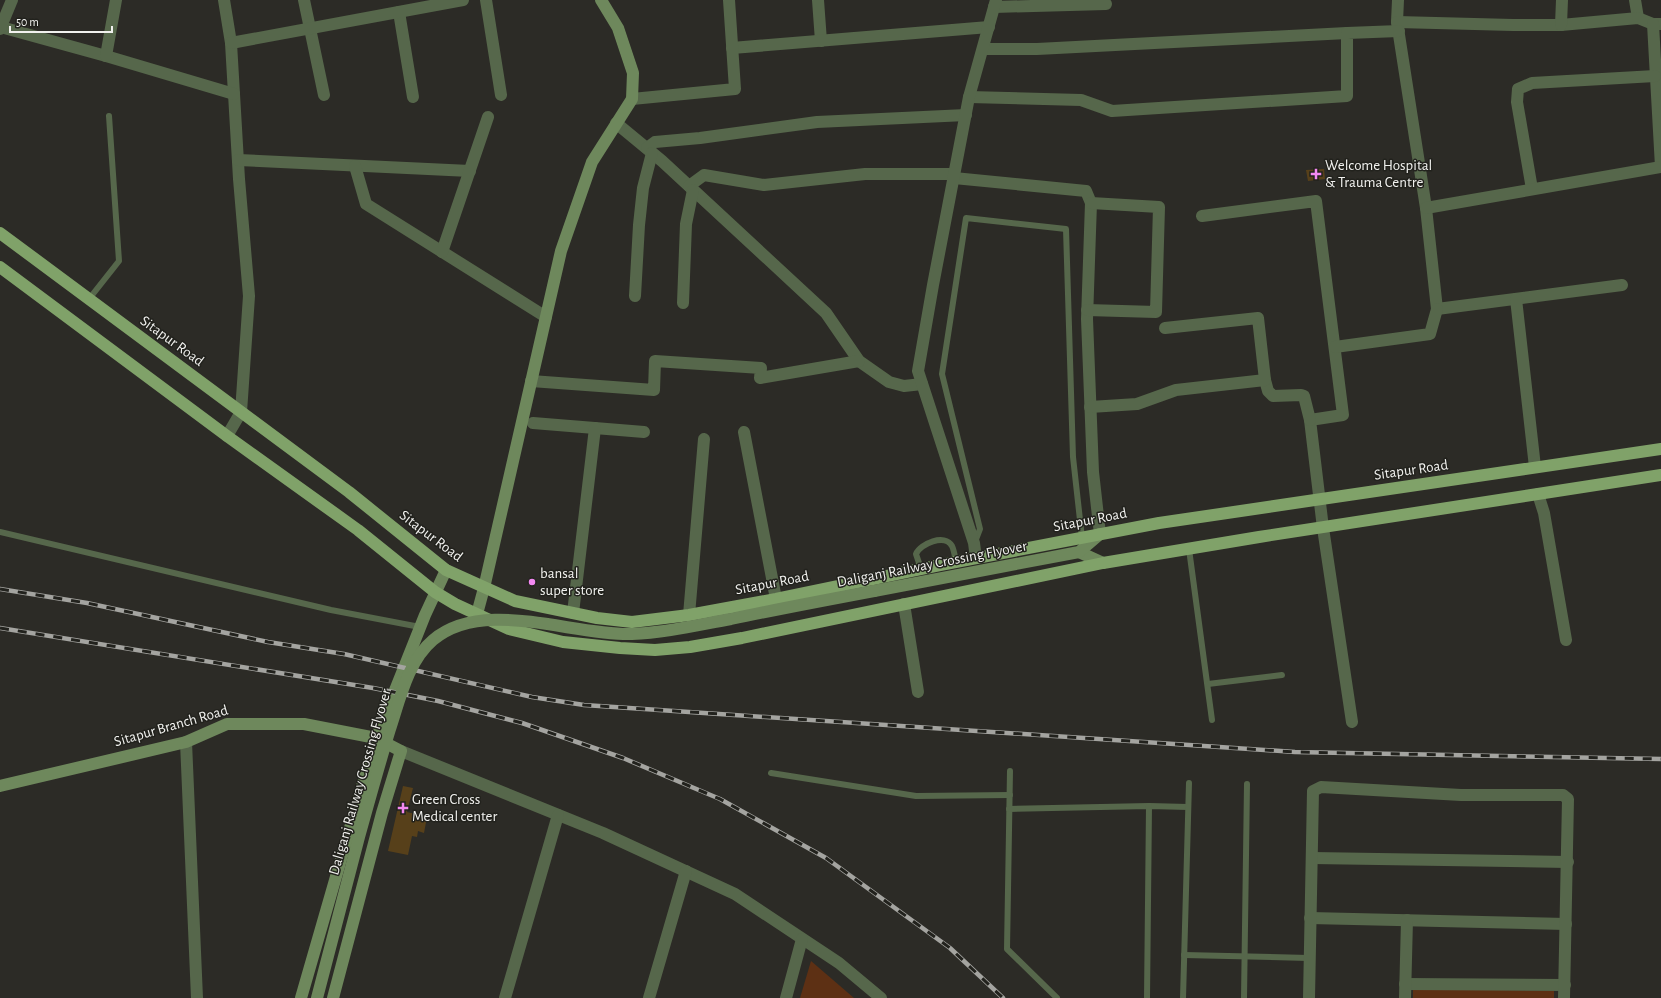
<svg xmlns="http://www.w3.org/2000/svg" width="1661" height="998" viewBox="0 0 1661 998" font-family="'Alegreya Sans',sans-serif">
	<rect width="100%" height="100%" fill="#2c2b26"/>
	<g fill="#5d3014">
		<polygon points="811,961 854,998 800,998"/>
		<polygon points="1413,988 1554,991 1554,998 1413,998"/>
	</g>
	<g fill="#57401a">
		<polygon points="1324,169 1325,179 1308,181 1306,170"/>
		<polygon points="403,786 413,788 407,812 427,817 424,833 418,831 417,837 412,836 408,855 388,851"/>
	</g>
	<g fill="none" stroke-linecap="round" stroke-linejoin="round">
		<g stroke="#56674b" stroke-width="6">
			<polyline points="89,299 119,261 109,116"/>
			<polyline points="0,532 331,610 420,627"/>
			<polyline points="975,542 980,529 942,374 966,218 1066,229 1073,457 1082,538"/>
			<polyline points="1189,549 1212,720"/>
			<path d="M 921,569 L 916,554 C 920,544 945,533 952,546 C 954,550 955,557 956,562"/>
			<polyline points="1208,684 1282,675"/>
			<polyline points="1010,771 1007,949 1057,998"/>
			<polyline points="771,773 916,796 1010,795"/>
			<polyline points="1009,809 1149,806 1188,807"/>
			<polyline points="1184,955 1309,958"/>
			<polyline points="1147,998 1149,806"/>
			<polyline points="1183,998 1189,783"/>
			<polyline points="1244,998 1247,784"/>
		</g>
		<g stroke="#56674b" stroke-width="12">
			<polyline points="224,0 231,43 239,179 249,296 241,412 227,436"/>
			<polyline points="304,0 324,95"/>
			<polyline points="486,0 501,95"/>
			<polyline points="818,0 821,41"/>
			<polyline points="1398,0 1397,22 1426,208 1437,309 1622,285"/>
			<polyline points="1635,0 1638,18"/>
			<polyline points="994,7 1106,4"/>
			<polyline points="399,12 413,97"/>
			<polyline points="1397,22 1513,25 1561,25 1638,18 1653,24 1661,24"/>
			<polyline points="1653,24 1661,167"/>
			<polyline points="1561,25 1562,0"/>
			<polyline points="1,27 106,56 234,94"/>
			<polyline points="0,29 12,0"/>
			<polyline points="231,43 463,0"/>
			<polyline points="732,48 989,27"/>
			<polyline points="983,49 1037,49 1347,33"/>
			<polyline points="106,56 116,0"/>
			<polyline points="969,97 1081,100 1112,111 1347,96 1347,33 1399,31"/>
			<polyline points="632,99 735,89 729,0"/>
			<polyline points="616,123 662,161 826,313 859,361 889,382 904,386 922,384"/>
			<polyline points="647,148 655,142 700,138 817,122 966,115"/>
			<polyline points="238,160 470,171"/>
			<polyline points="355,166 366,204 546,317"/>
			<polyline points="954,178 1086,191 1091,203 1087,319 1093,472 1100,534"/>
			<polyline points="689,186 704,175 764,185 865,174 954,174"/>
			<polyline points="1532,189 1517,102 1518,89 1532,83 1655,76"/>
			<polyline points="1426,208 1661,167"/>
			<polyline points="1202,216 1316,201 1343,415 1310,420 1323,528 1352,722"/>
			<polyline points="442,252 488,117"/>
			<polyline points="635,296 639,225 643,188 652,153"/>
			<polyline points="1516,299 1535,467"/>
			<polyline points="683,303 686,224 693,190"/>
			<polyline points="1087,310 1156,312 1159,207 1091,203"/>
			<polyline points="1335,347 1430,334 1437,309"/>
			<polyline points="1265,380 1268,391 1273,396 1301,395 1304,396 1310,420"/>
			<polyline points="531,381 654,390 655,361 761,368 760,378 859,361"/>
			<polyline points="1090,407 1137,404 1176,390 1265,380 1258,318 1165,328"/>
			<polyline points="533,423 644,432"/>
			<polyline points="744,432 776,599"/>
			<polyline points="1538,494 1544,513 1566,640"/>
			<polyline points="976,558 974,543 918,371 933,285 969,97 996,0"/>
			<polyline points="904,604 918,692"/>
			<polyline points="573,613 595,428"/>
			<polyline points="689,615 704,439"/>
			<polyline points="186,742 197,998"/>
			<polyline points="401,751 603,833 735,894 839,963 881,998"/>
			<polyline points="1312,858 1568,862"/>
			<polyline points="1310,918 1566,924"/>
			<polyline points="1405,984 1565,985"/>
			<polyline points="505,998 558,815"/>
			<polyline points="649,998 686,871"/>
			<polyline points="786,998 802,939"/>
			<polyline points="1309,998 1313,791 1321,787 1461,795 1563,795 1568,799 1564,998"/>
			<polyline points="1405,998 1407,920"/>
		</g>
		<g stroke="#6e885c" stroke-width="12">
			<polyline points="1079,552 1103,563"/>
			<polyline points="874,591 1079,552 1100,534"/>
			<polyline points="477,614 484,588 561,251 592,162 632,99 633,73 618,28 601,0"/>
			<polyline points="0,786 186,742 227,724 304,724 376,738 401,751 382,813 333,998"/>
			<polyline points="301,998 376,738 425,615 446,570"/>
		</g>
		<g stroke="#80a269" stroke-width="12">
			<polyline points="0,233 349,492 446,570 515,601 597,618 632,622 689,615 776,599 940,565 1159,523 1661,449"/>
			<polyline points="0,267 227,436 358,530 435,592 455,604 509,629 563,642 620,648 655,650 690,647 742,638 1103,563 1259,537 1661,475"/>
		</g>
		<g stroke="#a4a4a0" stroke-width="4.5">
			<g id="rail">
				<polyline points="0,589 87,603 268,642 344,654 532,697 584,705 1295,752 1661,759"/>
				<polyline points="0,628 373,688 438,701 522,723 623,758 720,799 826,858 950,948 1003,998"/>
			</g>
		</g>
		<use href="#rail" stroke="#22221d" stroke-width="3" stroke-dasharray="9" stroke-linecap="butt"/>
		<path stroke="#6e885c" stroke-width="12" d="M 317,998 C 331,944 345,891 359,837 C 369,801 379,765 390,729 C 400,699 408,661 433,640 C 484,597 572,636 632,634 C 665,633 698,625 731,619 C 778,609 826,600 874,591"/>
	</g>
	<g fill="#f389f1" stroke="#22221d" stroke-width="1.5">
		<path d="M1314 168h4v4h4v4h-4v4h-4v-4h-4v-4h4z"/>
		<circle cx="532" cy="582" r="4"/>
		<path d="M401 802h4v4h4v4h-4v4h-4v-4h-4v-4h4z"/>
	</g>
	<g text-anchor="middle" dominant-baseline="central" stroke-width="3" stroke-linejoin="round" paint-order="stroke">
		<g font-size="15" fill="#f1f1ee" stroke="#22221d" text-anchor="start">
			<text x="1325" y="165">Welcome Hospital<tspan x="1325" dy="17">&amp; Trauma Centre</tspan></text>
			<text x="540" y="573">bansal<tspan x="540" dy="17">super store</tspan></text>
			<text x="412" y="799">Green Cross<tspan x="412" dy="17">Medical center</tspan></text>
		</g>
		<g font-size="15" fill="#f1f1ee" stroke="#22221d">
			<text transform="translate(172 341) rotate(36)">Sitapur Road</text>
			<text transform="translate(1411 470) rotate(-8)">Sitapur Road</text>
			<text transform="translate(1090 520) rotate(-11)">Sitapur Road</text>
			<text transform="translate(431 536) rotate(37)">Sitapur Road</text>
			<text transform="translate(932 564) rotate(-11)">Daliganj Railway Crossing Flyover</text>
			<text transform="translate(772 583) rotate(-11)">Sitapur Road</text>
			<text transform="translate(171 726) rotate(-16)">Sitapur Branch Road</text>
			<text transform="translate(360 782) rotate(-74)">Daliganj Railway Crossing Flyover</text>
		</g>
	</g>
	<path d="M10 26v6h102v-6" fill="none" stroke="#f1f1ee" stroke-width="2"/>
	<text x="16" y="26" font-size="12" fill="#f1f1ee" stroke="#22221d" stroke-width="3" paint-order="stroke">50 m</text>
</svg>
